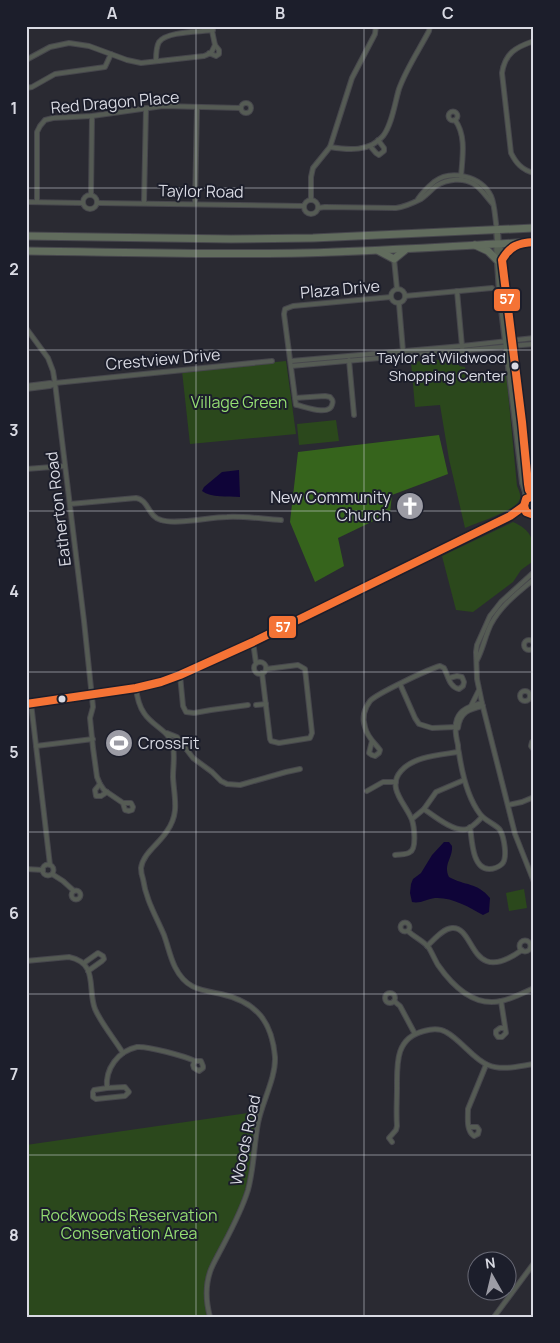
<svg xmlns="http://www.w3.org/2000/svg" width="560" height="1343" viewBox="0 0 560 1343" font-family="Manrope,sans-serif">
	<rect width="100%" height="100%" fill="#2a2a32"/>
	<g fill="#2b481c">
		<path d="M 459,358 L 459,366 L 465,367 L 466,374 L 506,372 L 517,486 C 519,491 522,496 519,501 C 514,511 476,523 465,528 L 449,459 L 440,405 L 415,407 L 411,362 Z"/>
		<polygon points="286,361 296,434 190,444 182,371"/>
		<polygon points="336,420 339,441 299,445 297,424"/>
		<path d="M 513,522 C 534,531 534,542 532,562 L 521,570 L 513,582 L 473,612 L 456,610 L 442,556 Z"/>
		<polygon points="524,889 527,908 509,911 506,893"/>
		<polygon points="255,1112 255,1151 238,1217 206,1279 206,1301 208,1317 26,1317 26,1145"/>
	</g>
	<polygon fill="#36641c" points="439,435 448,474 392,495 390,513 338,538 344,566 315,582 290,522 298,452"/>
	<g fill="#0f0438">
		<path d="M 239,470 L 240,497 C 228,496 211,498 202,491 L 204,487 L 222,472 Z"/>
		<path d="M 444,842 L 449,842 L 452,846 C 453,858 443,864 449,877 C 465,886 477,882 490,898 L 489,912 L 483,915 C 469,907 452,897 435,898 C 427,899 420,904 412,902 L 410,893 L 411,884 L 413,879 L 421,873 L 432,855 Z"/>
	</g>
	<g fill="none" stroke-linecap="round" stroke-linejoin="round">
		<g stroke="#47474d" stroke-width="6">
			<g id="street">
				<path d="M 534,41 C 516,47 505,53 502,73 L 511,153 C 516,163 522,170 534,173"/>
				<polyline points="209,53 216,56 219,54 219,50 215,45"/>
				<polyline points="26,60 50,47 69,43 89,46 127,60 141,63 204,56 211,53 215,45 211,26"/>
				<path d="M 156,61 C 156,55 156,47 159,42 C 167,31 200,32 213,30"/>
				<polyline points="26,88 32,87 55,74 105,67 111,54"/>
				<circle cx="246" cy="108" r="5"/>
				<circle cx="453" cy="116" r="4.5"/>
				<path d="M 455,120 C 467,136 462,160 461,177"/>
				<polyline points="370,146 376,153 379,155 384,151 384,148 378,140"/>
				<path d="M 330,147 C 348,150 370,152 383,136 C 392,125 395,102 399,89 C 406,69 419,50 429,31 L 430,26"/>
				<circle cx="90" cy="202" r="7"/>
				<polyline points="91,195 92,116"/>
				<polyline points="311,199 311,177 313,168 330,147 352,78 375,34 376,26"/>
				<path d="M 418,199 C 422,193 428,187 434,182 C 451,169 481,176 491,196 C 495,205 495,219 497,230"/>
				<circle cx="311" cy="207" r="7"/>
				<polyline points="26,202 83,203"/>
				<polyline points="37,202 37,132 40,126 45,120 53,118 92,116 163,106 241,108"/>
				<polyline points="98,203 304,206"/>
				<polyline points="144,203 146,108"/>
				<polyline points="195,204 197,107"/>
				<path d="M 318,208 L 325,207 L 396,208 C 405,207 413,203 421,199 C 427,195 431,190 436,186 C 447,179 463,177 474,184 C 482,189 487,198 493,204"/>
				<polyline points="394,259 397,289"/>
				<circle cx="398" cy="296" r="7"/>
				<polyline points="457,291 463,357"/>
				<polyline points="405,296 492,288"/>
				<polyline points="399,304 403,351"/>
				<polyline points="26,328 48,358 53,371 55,383 84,621 93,707 90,718 93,748 97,777 100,784 104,790 123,803 125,810 129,811 132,810 133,807 131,803 123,803"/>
				<polyline points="349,360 354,415"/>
				<polyline points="291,361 462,346 534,338"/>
				<polyline points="291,366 534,344"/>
				<polyline points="55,383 272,361"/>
				<polyline points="26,386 50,383 55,384"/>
				<polyline points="26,389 50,386 55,384"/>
				<path d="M 325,396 L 330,397 C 332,400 334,400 332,405 C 329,416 306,407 297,405 L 296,405 L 295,398 Z"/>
				<polyline points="295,398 284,314 285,309 293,306 391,297"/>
				<polyline points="26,469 65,466"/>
				<path d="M 70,504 L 136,498 C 149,500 148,517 161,520 C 176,525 209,517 227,517 C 245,516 263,519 281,520"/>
				<polyline points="534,572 501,602 490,616 477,645 476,652 477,679 482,703 515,834 534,882"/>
				<circle cx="529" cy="645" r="5"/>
				<polyline points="253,642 256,663"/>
				<path d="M 477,660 C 483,649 485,636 491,624 C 502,604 518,593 534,579"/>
				<circle cx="260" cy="668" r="6"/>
				<polyline points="262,673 270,739 271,741 279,743 310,738 312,733 305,669 298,665 266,669"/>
				<polyline points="180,675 183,706 186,712 194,713 211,710 248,705"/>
				<polyline points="400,684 415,718 419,724 432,728 456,727"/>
				<path d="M 136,688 C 137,697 139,706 144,713 C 152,726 170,731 173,746 C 175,756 173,767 173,777 C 174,797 180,813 167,831 C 160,843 143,853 141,868 C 141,871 142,876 143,879 C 146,900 156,916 164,935 C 168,946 170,957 175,967 C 186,989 200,990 221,994 C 257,1002 272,1022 275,1057 C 276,1078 262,1102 258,1123 C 254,1145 254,1168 248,1190 C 241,1213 229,1234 218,1255 C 215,1261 212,1266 210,1272 C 205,1287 206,1302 210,1317"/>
				<circle cx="525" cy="696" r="5"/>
				<polyline points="31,703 50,865"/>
				<polyline points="256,705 266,704"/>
				<polyline points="471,706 479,690"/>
				<path d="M 458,728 C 460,712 469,709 483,706"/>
				<polyline points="167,733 177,737 193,758 212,772 221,781 227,784 240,785 286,772 300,769"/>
				<path d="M 372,741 L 369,753 L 372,755 L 375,756 L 379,753 L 380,750 C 374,742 367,737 365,727 C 362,718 364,709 370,701 C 376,694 429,669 440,666 L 444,668 C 448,675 449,687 459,689 L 463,686 L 464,682 L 462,677 L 457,676 L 449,678"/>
				<polyline points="534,741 532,742 531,746 534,750"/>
				<polyline points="36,746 93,739"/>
				<polyline points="100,784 95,790 96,796 101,796 107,792"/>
				<polyline points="367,791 383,782 396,782"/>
				<polyline points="508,805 522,802 534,797"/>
				<path d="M 424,809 C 434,816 455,833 467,829 C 473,827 478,821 482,817"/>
				<polyline points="412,819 424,809 436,792 464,780"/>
				<path d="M 470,827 C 472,839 472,869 489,869 C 493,869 499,867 502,864 C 508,858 504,837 500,830 C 497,825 485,821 480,814 C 467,797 462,773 459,753 C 458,750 458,748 458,745 C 456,737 454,727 457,719 C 461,708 472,706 482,703"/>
				<path d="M 395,855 C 400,854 407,855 410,852 C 417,849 414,826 412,820 C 406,804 386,788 401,771 C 414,756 440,755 458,752"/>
				<circle cx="48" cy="870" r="5.5"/>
				<polyline points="26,869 43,870"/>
				<polyline points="52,874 63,881 74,891"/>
				<circle cx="76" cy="895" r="4.5"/>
				<circle cx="405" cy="927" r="4.5"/>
				<path d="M 408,931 C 414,937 424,941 429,948 C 432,953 435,960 438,965 C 452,985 474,1007 501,1001 C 512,999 523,993 534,988"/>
				<circle cx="525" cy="946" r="5.5"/>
				<path d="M 427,946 C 434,940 442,929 452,928 C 476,926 469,988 522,950"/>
				<path d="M 26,961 L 69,957 C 99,963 87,989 95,1009 C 101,1023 115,1040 123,1053"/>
				<polyline points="84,963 98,953 103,956 104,959 102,961 88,971"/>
				<circle cx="390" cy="998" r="5"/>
				<polyline points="394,1001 400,1006 415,1034"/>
				<polyline points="501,1001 506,1033 502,1037 498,1037 496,1034 496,1031 500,1028 505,1028"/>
				<path d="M 107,1088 L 94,1090 L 93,1092 L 93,1097 L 96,1099 L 125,1096 L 129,1092 L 125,1087 L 107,1088 C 105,1069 118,1051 137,1047 C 148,1046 184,1056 195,1061 L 201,1061 L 203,1066 L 203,1068 L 199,1071 L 194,1068 L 193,1065 L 195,1061"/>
				<path d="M 469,1127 L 477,1127 L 479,1130 L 478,1134 L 474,1136 C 466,1131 468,1117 468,1109 L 486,1065"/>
				<path d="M 392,1142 L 389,1138 L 396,1130 L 397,1126 C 396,1113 397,1100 397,1088 C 397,1064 395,1038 424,1031 C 431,1029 439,1028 446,1032 C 461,1040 474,1060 488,1065 C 502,1071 519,1066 534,1064"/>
				<polyline points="494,1317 534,1263"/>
			</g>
		</g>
		<g stroke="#47474d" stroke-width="8">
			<g id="secondary">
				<polyline points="497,230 498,244 501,251 522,422 528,484 529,490 533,496"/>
				<polyline points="498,244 497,249 500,293 523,483 526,492 526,499"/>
				<path d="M 524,503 C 523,510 527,515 534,515"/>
				<polyline points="26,704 136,688 161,682 180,675 253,642 495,523 510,516 524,506"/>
			</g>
		</g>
		<g stroke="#47474d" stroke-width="9">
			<g id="highway">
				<polyline points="26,236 231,239 313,238 534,228"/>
				<polyline points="475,245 488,251 497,260"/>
				<path d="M 26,251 C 118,252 211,255 303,253 C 380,251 457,246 534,242"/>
				<polyline points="379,251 394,259 405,250"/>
				<polyline points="502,260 507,251 516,244"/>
			</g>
		</g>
		<use href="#street" stroke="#555b54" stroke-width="4"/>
		<use href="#secondary" stroke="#565f53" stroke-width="5.5"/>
		<use href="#highway" stroke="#616c5d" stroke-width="7"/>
		<g stroke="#1c1e2b" stroke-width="11">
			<g id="bus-1">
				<path d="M 534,242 C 518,243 510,246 502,260 L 522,422 L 528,484 L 529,490 L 533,496 L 526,499 L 524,506 L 526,512 L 534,515"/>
				<polyline points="26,704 136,688 161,682 180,675 253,642 510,516 524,506"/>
			</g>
		</g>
		<use href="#bus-1" stroke="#f57335" stroke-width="8"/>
	</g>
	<path fill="none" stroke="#d9dae3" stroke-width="1" stroke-opacity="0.55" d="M 196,26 L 196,1317M 364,26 L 364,1317M 26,188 L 534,188M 26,350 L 534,350M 26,511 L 534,511M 26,672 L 534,672M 26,832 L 534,832M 26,994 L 534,994M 26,1155 L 534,1155"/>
	<defs>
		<g id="church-disc" transform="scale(1.4375)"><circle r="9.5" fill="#9c9ca5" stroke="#1c1e2b"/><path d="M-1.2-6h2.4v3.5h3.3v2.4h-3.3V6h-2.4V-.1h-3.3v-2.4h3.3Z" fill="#fff"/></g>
		<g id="stadium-disc" transform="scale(1.4375)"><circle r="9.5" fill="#9c9ca5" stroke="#1c1e2b"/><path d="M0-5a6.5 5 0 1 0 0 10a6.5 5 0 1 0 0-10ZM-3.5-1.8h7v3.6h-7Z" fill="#fff"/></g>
	</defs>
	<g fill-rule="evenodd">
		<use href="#church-disc" x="410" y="506"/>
		<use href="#stadium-disc" x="119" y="743"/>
	</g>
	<g fill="#d9dae3" stroke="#1c1e2b" stroke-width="2">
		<circle cx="515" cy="366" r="4.5"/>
		<circle cx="62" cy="699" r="4.5"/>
	</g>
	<g text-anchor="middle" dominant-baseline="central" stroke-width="4" stroke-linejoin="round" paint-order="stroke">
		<g font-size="15" fill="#d9dae3" stroke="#1c1e2b" text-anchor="end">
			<text x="506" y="357">Taylor at Wildwood<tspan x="506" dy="18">Shopping Center</tspan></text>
		</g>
		<g font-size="16" fill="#d9dae3" stroke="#1c1e2b">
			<text transform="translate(115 102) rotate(-5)">Red Dragon Place</text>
			<text transform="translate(201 191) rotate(1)">Taylor Road</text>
			<text transform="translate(340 289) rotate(-5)">Plaza Drive</text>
			<text transform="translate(163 359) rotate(-5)">Crestview Drive</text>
			<text transform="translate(58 509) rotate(-97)">Eatherton Road</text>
			<text transform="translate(245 1140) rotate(-78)">Woods Road</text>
		</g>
		<g font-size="16" fill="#94dd72" stroke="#1c1e2b">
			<text x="239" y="402">Village Green</text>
			<text x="129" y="1215">Rockwoods Reservation<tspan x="129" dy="18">Conservation Area</tspan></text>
		</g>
		<g font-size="16" fill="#d9dae3" stroke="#1c1e2b" text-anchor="end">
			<text x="391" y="497">New Community<tspan x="391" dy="18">Church</tspan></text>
			<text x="138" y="743" text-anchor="start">CrossFit</text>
		</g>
	</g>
	<g stroke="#1c1e2b" stroke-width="2">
		<rect x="493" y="288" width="28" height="24" rx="5" fill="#f57335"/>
		<rect x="268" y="615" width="29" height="24" rx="5" fill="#f57335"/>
	</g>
	<g font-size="14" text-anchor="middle" font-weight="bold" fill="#fff">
		<text x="507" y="304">57</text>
		<text x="283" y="632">57</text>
	</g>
	<rect width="560" height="1343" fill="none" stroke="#1c1e2b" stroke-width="55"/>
	<g transform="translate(492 1276) rotate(352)"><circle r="24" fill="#1c1e2b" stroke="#686975"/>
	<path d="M0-4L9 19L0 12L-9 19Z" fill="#9c9ca5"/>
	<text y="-8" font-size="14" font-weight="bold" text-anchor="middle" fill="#d9dae3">N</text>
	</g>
	<rect x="28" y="28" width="504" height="1288" fill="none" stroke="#d9dae3" stroke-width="2"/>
	<g font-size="16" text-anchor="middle" font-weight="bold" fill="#d9dae3">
		<text x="112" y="19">A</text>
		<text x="280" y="19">B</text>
		<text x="448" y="19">C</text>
		<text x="14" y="114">1</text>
		<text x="14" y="275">2</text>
		<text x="14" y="436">3</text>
		<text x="14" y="597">4</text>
		<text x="14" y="758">5</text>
		<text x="14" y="919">6</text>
		<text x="14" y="1080">7</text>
		<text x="14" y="1241">8</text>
	</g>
</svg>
